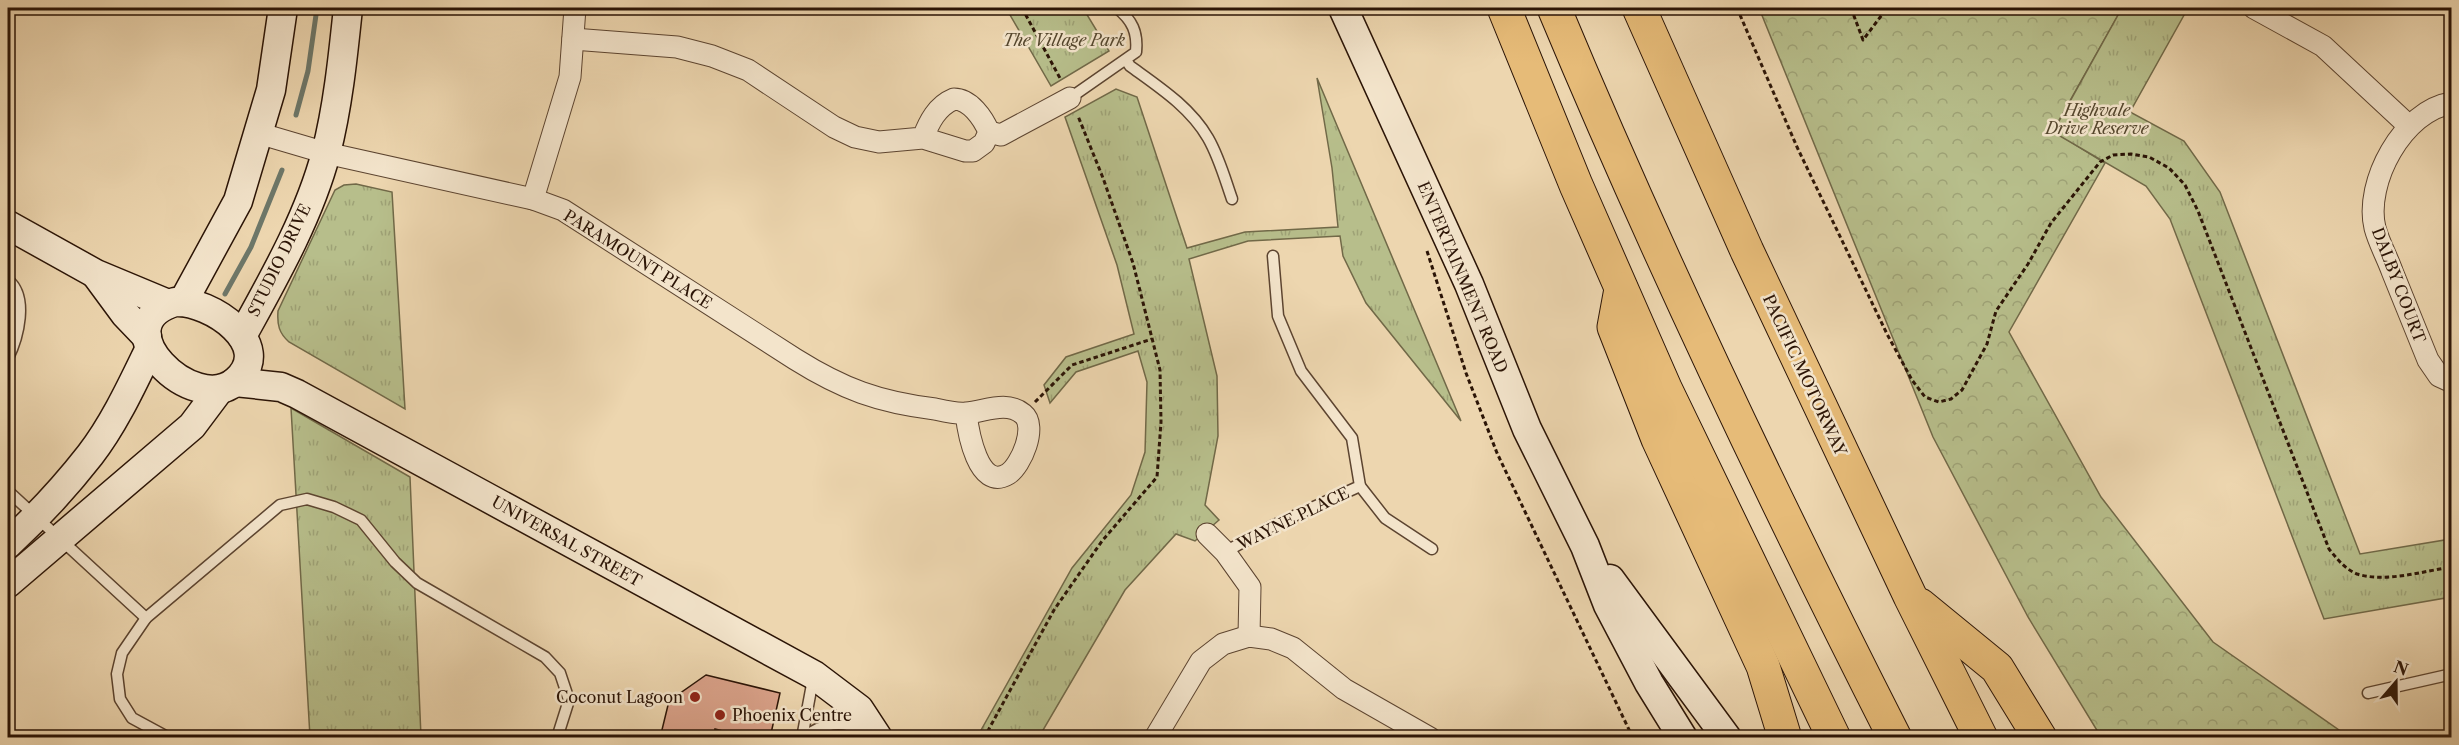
<svg xmlns="http://www.w3.org/2000/svg" width="2459" height="745" viewBox="0 0 2459 745" font-family="'Libre Caslon Text',serif">
	<defs>
		<pattern id="forest-crowns" width="20" height="18" patternUnits="userSpaceOnUse" patternTransform="scale(1.5)"><rect width="20" height="18" fill="#b7be8b"/><path d="M2 6a3 3 0 1 1 6 0M12 15a3 3 0 1 1 6 0" fill="none" stroke="#9ea276"/></pattern>
		<pattern id="park-tufts" width="24" height="20" patternUnits="userSpaceOnUse" patternTransform="scale(1.5)"><rect width="24" height="20" fill="#b7be8b"/><path d="M3 7l-1-3M5 7V3M7 7l1-3M15 17l-1-3M17 17v-4M19 17l1-3" fill="none" stroke="#9ea276"/></pattern>
	</defs>
	<rect width="100%" height="100%" fill="#edd6af"/>
	<filter id="stains"><feTurbulence type="fractalNoise" baseFrequency=".00333" numOctaves="4"/><feColorMatrix values="0 0 0 0 .2 0 0 0 0 .09 0 0 0 0 .02 0 0 0 .5 -.17"/></filter>
	<radialGradient id="worn" r=".72"><stop offset=".6" stop-color="#630" stop-opacity="0"/><stop offset="1" stop-color="#630" stop-opacity=".3"/></radialGradient>
	<polygon fill="url(#forest-crowns)" stroke="#716948" stroke-width="1.5" points="1759,8 2122,8 2053,131 2105,163 2009,332 2101,497 2213,642 2349,737 2101,737 2028,617 1933,437"/>
	<g fill="url(#park-tufts)" stroke="#716948" stroke-width="1.5">
		<polygon points="1006,8 1083,8 1109,51 1051,86"/>
		<polygon points="2122,8 2188,8 2130,112 2184,141 2220,192 2360,554 2451,539 2451,597 2324,619 2170,219 2146,186 2053,132"/>
		<polygon points="1317,78 1461,421 1366,303 1343,256 1340,236 1248,241 1189,259 1217,376 1218,436 1205,505 1219,520 1195,541 1176,534 1125,590 1039,737 989,737 980,732 1072,568 1131,495 1145,452 1147,382 1138,351 1076,372 1050,403 1044,385 1066,357 1134,334 1117,265 1065,117 1116,89 1137,97 1187,248 1245,232 1338,227 1332,168"/>
		<path d="M 356,184 L 392,192 L 405,409 L 289,342 C 279,333 277,325 278,311 L 335,190 L 344,185 Z"/>
		<polygon points="291,408 410,477 421,737 310,737"/>
	</g>
	<g fill="none" stroke-linecap="round" stroke-linejoin="round">
		<g stroke="#6d7769" stroke-width="5">
			<polyline points="296,115 308,71 317,8"/>
			<polyline points="225,294 251,247 282,170"/>
		</g>
	</g>
	<polygon fill="#daa28a" stroke="#2b1406" stroke-width="1.5" points="706,675 780,693 770,738 749,738 715,729 713,738 660,738 669,701"/>
	<g fill="none" stroke-linecap="round" stroke-linejoin="round">
		<g stroke="#5c4430" stroke-width="13">
			<g id="lane">
				<path d="M 1126,60 L 1130,66 C 1159,87 1190,107 1208,138 C 1219,157 1225,179 1232,199"/>
				<path d="M 1070,98 L 1136,52 C 1138,32 1132,20 1117,8"/>
				<path d="M 8,280 C 29,297 18,338 8,358"/>
				<polyline points="1360,486 1385,518 1432,549"/>
				<polyline points="8,491 146,618"/>
				<polyline points="1225,552 1272,526 1360,486 1352,438 1301,371 1278,316 1273,256"/>
				<polyline points="2368,693 2452,674"/>
				<polyline points="169,738 132,718 120,699 117,674 122,653 146,618 280,505 307,499 334,507 361,520 395,562 417,583 545,657 560,673 569,700 557,738"/>
				<polyline points="802,738 813,679"/>
				<path d="M 803,738 C 824,722 840,721 864,729"/>
			</g>
		</g>
		<g stroke="#5c4430" stroke-width="23">
			<g id="street">
				<polyline points="2254,8 2323,46 2409,126"/>
				<path d="M 573,39 L 677,47 L 712,56 L 748,70 L 834,127 L 855,137 L 879,142 L 923,138 L 965,151 L 973,151 L 984,143 L 989,132 C 983,118 970,99 954,99 C 937,106 929,122 923,138"/>
				<path d="M 2452,103 C 2403,110 2364,183 2375,228 C 2379,243 2387,257 2392,271 C 2404,301 2416,330 2428,360 L 2439,376 L 2452,382"/>
				<polyline points="989,132 1001,135 1070,98"/>
				<path d="M 258,133 L 326,153 L 533,199 L 563,210 L 795,359 C 843,389 878,402 935,409 C 944,411 956,414 966,413 C 984,412 1006,400 1023,414 C 1038,426 1021,466 1008,474 C 978,492 968,431 966,413"/>
				<polyline points="533,199 570,77 575,8"/>
				<polyline points="1207,534 1225,552 1250,587 1249,636"/>
				<polyline points="1155,738 1201,661 1223,644 1249,636 1271,639 1293,648 1344,689 1430,738"/>
			</g>
		</g>
		<g stroke="#2b1406" stroke-width="31">
			<g id="secondary">
				<polyline points="1343,8 1469,284 1527,429 1585,546 1608,605 1649,683 1683,738"/>
				<polyline points="8,225 96,274 168,304"/>
				<polyline points="97,276 125,314 147,337"/>
				<path d="M 175,302 C 210,300 277,345 236,381 C 194,418 99,325 175,302 Z"/>
				<polyline points="183,302 238,201 271,90 283,8"/>
				<path d="M 242,336 C 274,278 309,217 326,153 C 338,106 343,56 348,8"/>
				<polyline points="235,382 281,387 297,394 814,675 859,709 878,738"/>
				<path d="M 8,544 C 37,517 65,487 90,455 C 114,424 132,385 149,350"/>
				<polyline points="1610,579 1727,738"/>
				<polyline points="8,583 192,426 219,390"/>
			</g>
		</g>
		<g stroke="#2b1406" stroke-width="35">
			<g id="highway">
				<polyline points="1504,8 1576,185 1665,388 1834,738"/>
				<path d="M 1554,8 C 1657,255 1773,498 1895,738"/>
				<polyline points="1639,8 1747,251 1910,596 1981,738"/>
				<polyline points="1621,289 1614,327 1658,439 1763,666 1785,738"/>
				<polyline points="1920,605 1997,668 2040,738"/>
			</g>
		</g>
		<g stroke="#2b1406" stroke-width="3" stroke-dasharray="4.5 3" stroke-linecap="butt">
			<polyline points="1022,8 1061,80"/>
			<path d="M 1737,8 L 1797,147 L 1887,334 L 1912,380 L 1925,397 L 1939,402 L 1951,399 L 1962,390 L 1987,344 L 1996,311 L 2028,264 L 2051,223 L 2100,162 L 2113,155 L 2131,154 L 2149,157 L 2169,168 L 2185,185 L 2198,211 L 2329,549 C 2337,559 2345,569 2357,574 C 2386,583 2423,571 2452,567"/>
			<polyline points="1851,8 1863,40 1887,8"/>
			<polyline points="1427,251 1466,373 1497,453 1633,738"/>
			<polyline points="1035,402 1072,365 1152,339"/>
			<polyline points="984,738 1054,610 1102,541 1157,477 1161,422 1160,370 1133,263 1103,178 1078,116"/>
		</g>
		<use href="#lane" stroke="#f3e4cb" stroke-width="10"/>
		<use href="#street" stroke="#f3e4cb" stroke-width="21"/>
		<use href="#secondary" stroke="#f3e4cb" stroke-width="28"/>
		<use href="#highway" stroke="#e6bb78" stroke-width="33"/>
	</g>
	<g fill="#8f2418" stroke="#f3e4cb" stroke-width="2">
		<circle cx="695" cy="697" r="6"/>
		<circle cx="720" cy="715" r="6"/>
	</g>
	<g text-anchor="middle" dominant-baseline="central" stroke-width="5" stroke-linejoin="round" paint-order="stroke">
		<g font-size="16" font-style="italic" fill="#55472e" stroke="#f3e4cb">
			<text x="1064" y="40">The Village Park</text>
			<text x="2097" y="110">Highvale<tspan x="2097" dy="18">Drive Reserve</tspan></text>
		</g>
		<g font-size="16" fill="#2b1406" stroke="#f3e4cb">
			<text transform="translate(638 259) rotate(32)">PARAMOUNT PLACE</text>
			<text transform="translate(279 260) rotate(-64)">STUDIO DRIVE</text>
			<text transform="translate(1463 277) rotate(67)">ENTERTAINMENT ROAD</text>
			<text transform="translate(2399 285) rotate(69)">DALBY COURT</text>
			<text transform="translate(1805 375) rotate(65)">PACIFIC MOTORWAY</text>
			<text transform="translate(1293 518) rotate(-26)">WAYNE PLACE</text>
			<text transform="translate(567 541) rotate(29)">UNIVERSAL STREET</text>
		</g>
		<g font-size="16" fill="#2b1406" stroke="#f3e4cb" text-anchor="end">
			<text x="683" y="697">Coconut Lagoon</text>
			<text x="732" y="715" text-anchor="start">Phoenix Centre</text>
		</g>
	</g>
	<rect width="2459" height="745" fill="none" stroke="#edd6af" stroke-width="30"/>
	<rect x="9" y="9" width="2441" height="727" fill="none" stroke="#2b1406" stroke-width="3"/>
	<rect x="15" y="15" width="2429" height="715" fill="none" stroke="#2b1406" stroke-width="1.5"/>
	<g transform="translate(2396 682) rotate(20)" stroke="#f3e4cb" stroke-width="4.5" paint-order="stroke">
	<path d="M0-4.5L10 22L0 15L-10 22Z" fill="#2b1406"/>
	<text y="-9" font-size="16" font-weight="bold" text-anchor="middle" fill="#2b1406">N</text>
	</g>
	<rect width="100%" height="100%" filter="url(#stains)"/>
	<rect width="100%" height="100%" fill="url(#worn)"/>
</svg>
